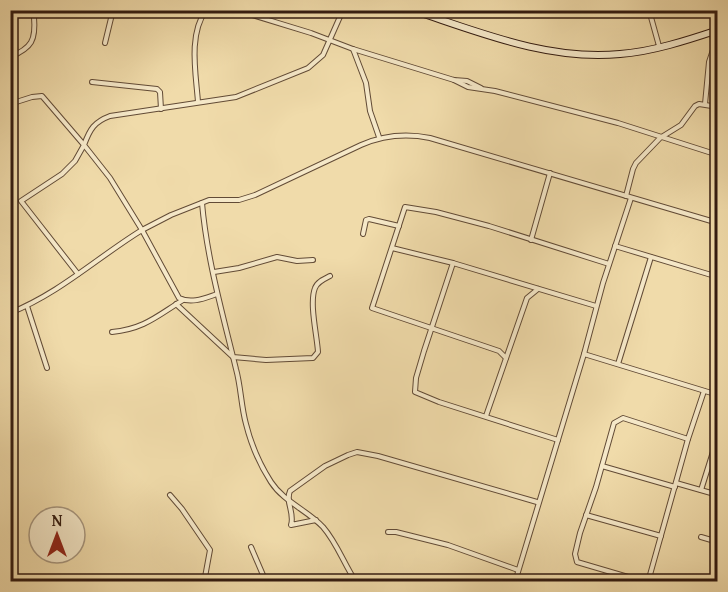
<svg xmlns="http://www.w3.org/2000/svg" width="728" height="592" viewBox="0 0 728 592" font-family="'Gentium Book Plus',serif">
	<rect width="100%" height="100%" fill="#f0dbaa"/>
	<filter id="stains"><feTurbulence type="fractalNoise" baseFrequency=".00333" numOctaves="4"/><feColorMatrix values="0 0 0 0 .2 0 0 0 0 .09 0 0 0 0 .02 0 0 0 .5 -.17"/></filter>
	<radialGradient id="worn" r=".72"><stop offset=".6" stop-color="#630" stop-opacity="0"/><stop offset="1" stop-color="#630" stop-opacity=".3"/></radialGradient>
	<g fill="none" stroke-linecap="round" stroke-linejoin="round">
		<g stroke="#624b36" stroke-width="6">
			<g id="street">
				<polyline points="236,10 311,33 353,49 454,80 467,81 481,88"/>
				<path d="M 343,10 L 323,55 L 308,68 L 236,97 L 110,116 C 94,122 90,129 84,145 L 110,178 L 142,230 L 171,215 L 209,200 L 239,200 L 255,195 L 361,145 C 384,135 405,133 430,138 L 718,223"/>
				<polyline points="649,10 659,46"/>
				<polyline points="34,17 39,10"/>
				<polyline points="105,43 113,10"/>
				<polyline points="353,49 366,83 370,111 379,137"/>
				<path d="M 10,57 C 32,48 36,40 34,17 L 28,10"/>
				<polyline points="454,80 468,87 495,91 618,123 718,155"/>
				<polyline points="92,82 157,89 160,92 161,109"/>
				<path d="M 198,102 C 196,74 188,35 206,10"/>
				<polyline points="10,104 32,97 42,96 84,145 75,161 62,174 21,201 78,274"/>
				<polyline points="705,104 709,62 714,47 712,32"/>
				<polyline points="626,196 633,169 636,163 660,138 681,125 695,106 699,104 718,107"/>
				<path d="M 202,203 C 207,260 223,315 236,369 C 241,387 241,406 246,424 C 251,444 260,465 271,482 C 284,502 307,510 323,527 C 337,543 344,564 356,582"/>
				<polyline points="363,234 366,220 369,219 399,226"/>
				<polyline points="531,240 550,173"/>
				<polyline points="615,246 718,277"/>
				<polyline points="392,248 453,263 596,306"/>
				<polyline points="453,263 424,351 416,378 415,392 439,402 558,440"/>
				<polyline points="214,272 239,268 277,257 297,261 313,260"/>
				<path d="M 176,304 L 233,357 L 266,360 L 313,358 L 318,352 C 317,335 309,303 315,288 C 317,282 324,279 330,276"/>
				<polyline points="27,306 47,368"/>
				<path d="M 10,313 C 60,293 98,257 142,230 L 179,298 C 192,304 205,298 217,294"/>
				<path d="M 112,332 C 144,329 157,316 183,300"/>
				<polyline points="584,354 718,395"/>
				<polyline points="506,358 499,351 372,308 405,207 436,212 489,226 609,264"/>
				<polyline points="618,364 651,257"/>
				<polyline points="486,416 527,298 538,289"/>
				<polyline points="602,466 675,487"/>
				<polyline points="676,483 718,495"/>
				<polyline points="701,490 718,436"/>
				<polyline points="170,495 182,509 210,550 205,577 202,582"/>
				<polyline points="586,515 661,536"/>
				<path d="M 316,520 L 291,525 C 295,513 285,502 290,491 L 325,466 L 348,455 L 357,452 L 378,456 L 537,502"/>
				<polyline points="388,532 396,532 448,545 518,570"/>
				<polyline points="701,537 718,542"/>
				<polyline points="251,547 266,582"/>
				<polyline points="515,582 584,354 603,283 631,198"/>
				<polyline points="645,582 577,562 575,554 580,533 596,487 614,423 623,418 688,439"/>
				<polyline points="648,582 688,439 704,391"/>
			</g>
		</g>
		<g stroke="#331b10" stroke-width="8">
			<path id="secondary" d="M 412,10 C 479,32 548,61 620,54 C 651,52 688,40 718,30"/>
		</g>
		<use href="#street" stroke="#f5e8c8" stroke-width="4"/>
		<use href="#secondary" stroke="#f5e8c8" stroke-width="6"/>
	</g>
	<rect width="728" height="592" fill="none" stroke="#f0dbaa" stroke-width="36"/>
	<rect x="12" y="12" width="704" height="568" fill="none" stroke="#331b10" stroke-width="3"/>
	<rect x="18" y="18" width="692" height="556" fill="none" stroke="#331b10" stroke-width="1.5"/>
	<g transform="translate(57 535)"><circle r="28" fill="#f5e8c8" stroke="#a7967e" stroke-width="1.5"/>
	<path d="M0-4.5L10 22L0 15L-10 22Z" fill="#8f2418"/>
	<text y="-9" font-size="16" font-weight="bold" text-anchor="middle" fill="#331b10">N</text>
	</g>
	<rect width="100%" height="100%" filter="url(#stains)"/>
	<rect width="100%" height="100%" fill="url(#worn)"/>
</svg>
